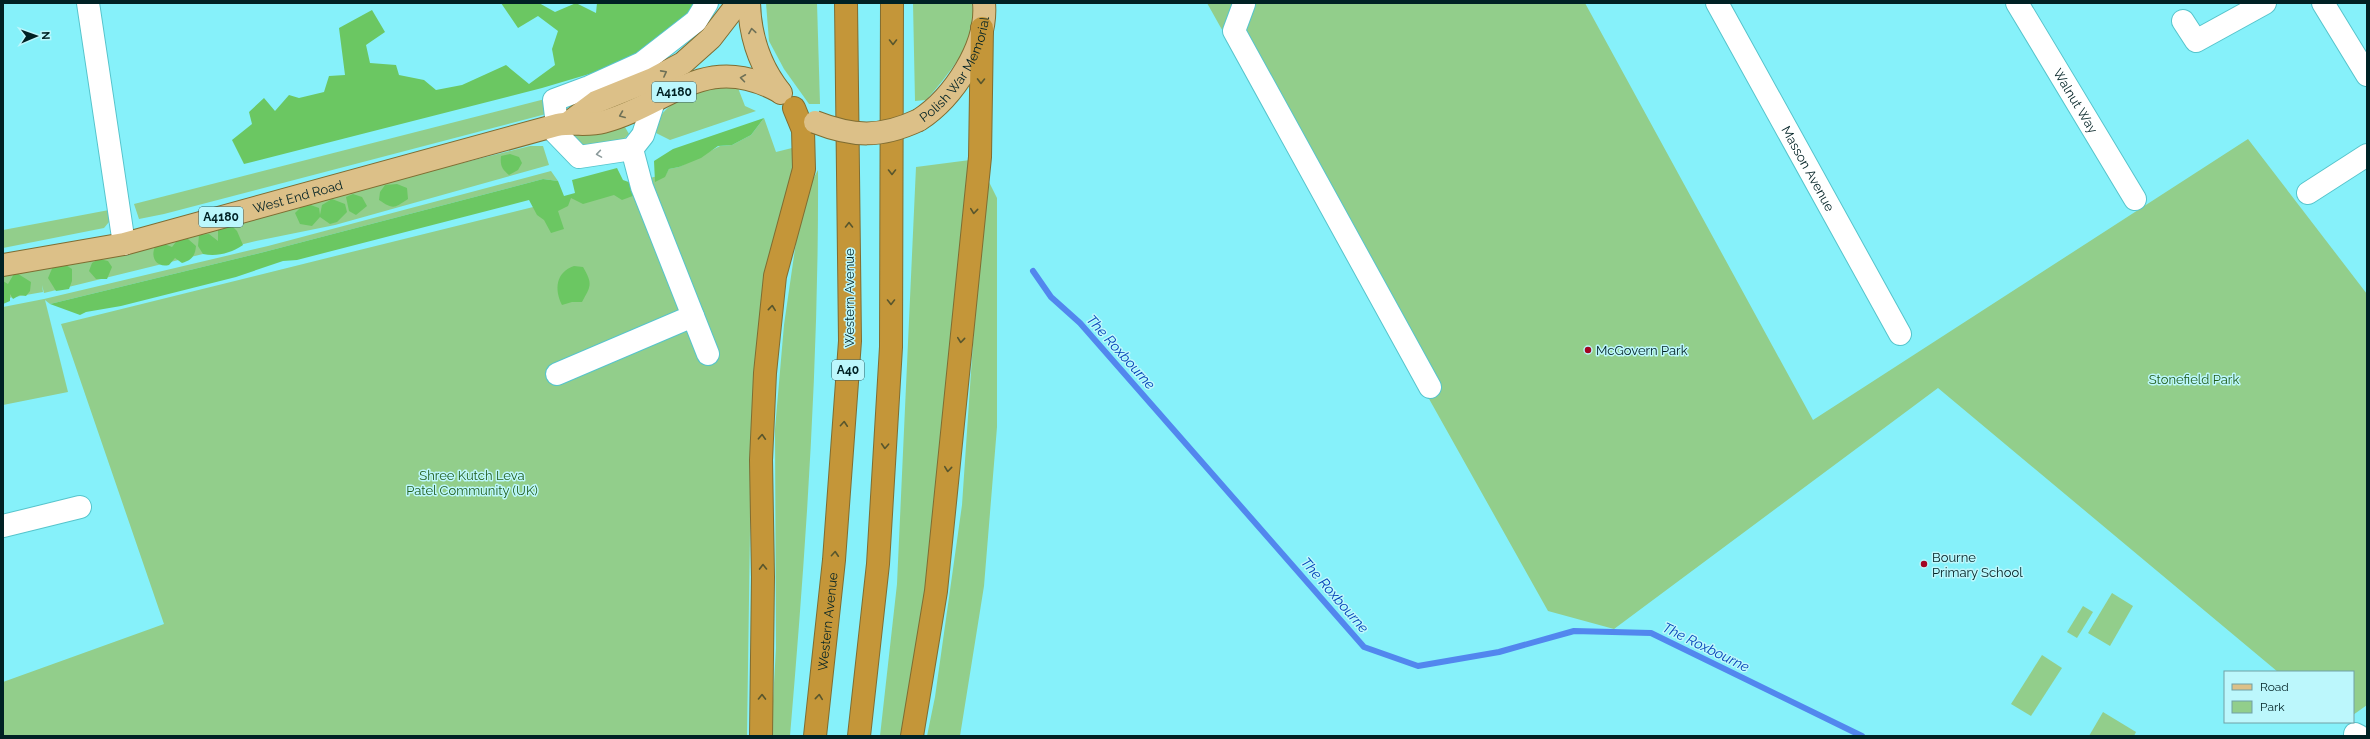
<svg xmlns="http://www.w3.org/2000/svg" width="2370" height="739" viewBox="0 0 2370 739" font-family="Raleway,sans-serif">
	<rect width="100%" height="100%" fill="#86f1fa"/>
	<g fill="#92ce8b">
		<polygon points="766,3 817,3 820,104 809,104 784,69 769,41"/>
		<path d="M 913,3 L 972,3 C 973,11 975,23 973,31 C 968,50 940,85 926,100 L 915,101 Z"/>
		<polygon points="1207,3 1585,3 1813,420 2248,139 2367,294 2367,705 2353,715 2353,672 2278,672 1938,388 1614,629 1548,611"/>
		<path d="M 713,85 L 738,88 L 745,106 L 756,111 L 670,140 L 652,131 C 665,101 685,97 713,85 Z"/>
		<polygon points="545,99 546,114 164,214 139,219 134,204"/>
		<polygon points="764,118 776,152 792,148 794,172 751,462 747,736 3,736 3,682 164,624 61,324 666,174 669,169 679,167 720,146 732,145 751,135"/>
		<polygon points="622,122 629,134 622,141 588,148 577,142 574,136"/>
		<polygon points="530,146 543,146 549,165 335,225 256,241 44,293 42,285 43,292 3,299 3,276 39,269"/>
		<polygon points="970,160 930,566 902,736 880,736 897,584 916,167"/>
		<path d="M 818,170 C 819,359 806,548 790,736 L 771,736 L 776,648 L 775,429 L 784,325 L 797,235 L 811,183 Z"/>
		<polygon points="551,171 558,181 543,179 264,252 50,304 45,300 68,392 3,405 3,307 44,299 268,246"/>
		<polygon points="987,178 997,198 997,427 984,586 960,736 927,736 935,697 962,505 974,328"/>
		<polygon points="109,210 109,222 104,228 3,248 3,230"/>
		<polygon points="2112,593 2133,606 2110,646 2088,633"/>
		<polygon points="2083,606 2093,612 2077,638 2067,632"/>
		<polygon points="2042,655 2062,668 2031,716 2011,704"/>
		<polygon points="2103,712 2136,732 2134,736 2089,736"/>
	</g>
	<g fill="#6bc762">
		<polygon points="501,3 539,3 555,12 576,3 596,13 597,3 698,3 692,19 623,64 542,88 244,164 232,140 252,124 249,112 264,98 275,111 289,95 299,98 324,92 329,76 345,75 339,28 372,10 385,32 366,45 370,63 396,65 399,75 424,80 436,90 462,85 506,65 529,84 555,65 552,49 558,31 538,16 518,28"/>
		<polygon points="764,118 751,135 732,145 718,146 701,158 679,167 669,169 665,177 655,182 654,161 673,149"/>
		<path d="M 510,154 L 519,157 L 522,163 L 518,170 L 509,175 C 502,169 500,166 501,156 Z"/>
		<polygon points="617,168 623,180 637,185 638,194 622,200 614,195 583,204 571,198 568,206 558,211 564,229 551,233 544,220 537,215 529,200 297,260 283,261 236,277 121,306 86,312 80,315 50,304 264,252 543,179 558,181 564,196 575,193 572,180"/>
		<path d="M 397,184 L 407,188 L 408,199 C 394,208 394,210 379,200 L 380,192 L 385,185 Z"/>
		<polygon points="353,194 362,197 367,206 356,215 349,211 346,197"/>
		<polygon points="332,199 345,204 347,212 337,222 330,224 320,217 312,226 300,224 295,213 305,203 319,208 320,215 322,205"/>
		<path d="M 229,223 L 237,231 L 243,245 C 231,253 217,257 203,254 L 198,246 L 199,235 L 209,234 L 218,241 L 218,225 Z"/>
		<path d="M 179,238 L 188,239 L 196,246 C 195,256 192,260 182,263 L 175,258 L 169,265 C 157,268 150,258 155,247 L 162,243 L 172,247 Z"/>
		<polygon points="99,259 108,261 112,267 107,279 96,279 89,271 92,263"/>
		<polygon points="61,262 72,269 72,281 69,289 56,291 48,278 54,264"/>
		<path d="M 574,266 L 583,267 C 593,284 591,286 582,302 L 572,302 L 562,305 C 554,289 556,272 574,266 Z"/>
		<polygon points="15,272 31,282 30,291 26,296 20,295 13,299 10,294 10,301 3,304 3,281 8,284"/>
	</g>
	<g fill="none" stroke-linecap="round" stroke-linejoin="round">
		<polyline stroke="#5287ee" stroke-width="6" points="1033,271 1051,297 1080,323 1364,647 1418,666 1499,652 1574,631 1651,633 1862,736"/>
		<g stroke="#56c4cc" stroke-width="24">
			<g id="minor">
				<polyline points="88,3 124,244"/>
				<path id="s1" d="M 1717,3 L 1900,334"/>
				<path id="s2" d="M 2017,3 L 2135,199"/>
				<polyline points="2323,3 2367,75"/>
				<polyline points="1244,4 1234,31 1430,387"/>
				<polyline points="2183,21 2196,41 2265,3"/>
				<polyline points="557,125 554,100 589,87 642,63 696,21 707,3"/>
				<polyline points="551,128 579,157 632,149 643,135 654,101"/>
				<polyline points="632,149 642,187 708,354"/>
				<polyline points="2308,193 2367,155"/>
				<polyline points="557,374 693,316"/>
				<polyline points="3,526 80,507"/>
				<polyline points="2355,734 2359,736"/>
			</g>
		</g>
		<g stroke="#7f6d32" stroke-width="24">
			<g id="major">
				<path d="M 749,3 C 750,36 760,67 781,93"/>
				<path id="s3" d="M 919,120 C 953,98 988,46 984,3"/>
				<polyline points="568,123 596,102 653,79 683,63 711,38 738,3"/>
				<path id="s4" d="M 3,265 L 124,244 L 557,125 C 572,122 589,126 603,122 C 670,104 705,50 780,92"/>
			</g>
		</g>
		<g stroke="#7f6d32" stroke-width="24">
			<g id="highway">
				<polyline points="761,736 763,577 761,460 765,373 775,276 804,169 803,130 794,108"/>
				<path id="s5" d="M 815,736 L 834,560 L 850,341 L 846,3"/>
				<polyline points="859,736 878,564 891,347 892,3"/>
				<polyline points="912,736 936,591 980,157 982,28"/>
			</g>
		</g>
		<use href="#minor" stroke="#fff" stroke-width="22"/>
		<use href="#major" stroke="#dcc088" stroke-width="22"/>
		<use href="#highway" stroke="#c49639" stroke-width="22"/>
		<g stroke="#7f6d32" stroke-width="24" stroke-linecap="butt">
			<path id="major-bridge" d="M 815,122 C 853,137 881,138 919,120"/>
		</g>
		<use href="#major-bridge" stroke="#dcc088" stroke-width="22"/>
	</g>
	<defs><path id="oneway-chevron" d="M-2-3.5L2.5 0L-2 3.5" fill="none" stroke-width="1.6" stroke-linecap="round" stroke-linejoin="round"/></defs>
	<g stroke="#6e7056">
		<use href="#oneway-chevron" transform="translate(752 31) rotate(-99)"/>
		<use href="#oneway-chevron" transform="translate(664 73) rotate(-28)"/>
		<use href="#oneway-chevron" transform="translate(743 78) rotate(-172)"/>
		<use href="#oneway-chevron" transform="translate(622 115) rotate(158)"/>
	</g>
	<g stroke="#58562d">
		<use href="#oneway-chevron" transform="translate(893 42) rotate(90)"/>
		<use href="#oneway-chevron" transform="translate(981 81) rotate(91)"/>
		<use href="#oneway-chevron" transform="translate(892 172) rotate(90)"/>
		<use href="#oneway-chevron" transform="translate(974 211) rotate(96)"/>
		<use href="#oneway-chevron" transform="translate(849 225) rotate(-90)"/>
		<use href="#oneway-chevron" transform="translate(891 302) rotate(90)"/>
		<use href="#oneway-chevron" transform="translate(772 308) rotate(-84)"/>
		<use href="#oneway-chevron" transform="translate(961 340) rotate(96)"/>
		<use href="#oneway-chevron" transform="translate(844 424) rotate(-86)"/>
		<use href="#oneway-chevron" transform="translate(762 437) rotate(-87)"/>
		<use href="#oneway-chevron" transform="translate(885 446) rotate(93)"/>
		<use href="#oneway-chevron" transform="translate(948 469) rotate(96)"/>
		<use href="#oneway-chevron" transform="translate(835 554) rotate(-86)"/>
		<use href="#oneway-chevron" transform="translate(763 567) rotate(-91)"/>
		<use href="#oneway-chevron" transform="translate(762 697) rotate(-89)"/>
		<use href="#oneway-chevron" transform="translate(819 697) rotate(-84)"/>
	</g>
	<use stroke="#8c9b9c" href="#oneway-chevron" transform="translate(599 154) rotate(171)"/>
	<g fill="#a30523" stroke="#bcf7fc" stroke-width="1.5">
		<circle cx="1588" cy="350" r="4"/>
		<circle cx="1924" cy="564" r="4"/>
	</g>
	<g text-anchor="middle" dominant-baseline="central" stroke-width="3" stroke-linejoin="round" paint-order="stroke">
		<g fill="#bcf7fc" stroke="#386165" stroke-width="1">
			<rect x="652" y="82" width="44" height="20" rx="3"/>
			<rect x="199" y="207" width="44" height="20" rx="3"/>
			<rect x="832" y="360" width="32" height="20" rx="3"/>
		</g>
		<g font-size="12" font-weight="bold" fill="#002124">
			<text x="674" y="92">A4180</text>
			<text x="221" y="217">A4180</text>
			<text x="848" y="370">A40</text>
		</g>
		<g font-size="13" fill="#002124" stroke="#bcf7fc">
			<text stroke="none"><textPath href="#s3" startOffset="64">Polish War Memorial</textPath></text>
			<text stroke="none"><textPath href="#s2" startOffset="114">Walnut Way</textPath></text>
			<text stroke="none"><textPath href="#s1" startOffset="189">Masson Avenue</textPath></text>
			<text stroke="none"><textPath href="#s4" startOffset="303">West End Road</textPath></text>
			<text transform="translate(849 298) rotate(-90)">Western Avenue</text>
			<text stroke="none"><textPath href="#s5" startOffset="115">Western Avenue</textPath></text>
		</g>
		<g font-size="13" fill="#002124" stroke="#bcf7fc" text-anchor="start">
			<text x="1596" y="350">McGovern Park</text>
			<text x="1932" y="557">Bourne<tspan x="1932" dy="15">Primary School</tspan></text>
		</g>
		<g font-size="13" fill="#215e1c" stroke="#bcf7fc">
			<text x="2194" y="379">Stonefield Park</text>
			<text x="472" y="475">Shree Kutch Leva<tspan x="472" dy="15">Patel Community (UK)</tspan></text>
		</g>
		<g font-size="14" font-style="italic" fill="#0342b8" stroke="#bcf7fc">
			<text transform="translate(1121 352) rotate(48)">The Roxbourne</text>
			<text transform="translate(1335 595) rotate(49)">The Roxbourne</text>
			<text transform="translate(1706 647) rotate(26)">The Roxbourne</text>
		</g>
	</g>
	<rect width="2370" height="739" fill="none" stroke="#002124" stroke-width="8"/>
	<rect x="2224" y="671" width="130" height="52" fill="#bcf7fc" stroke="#71a1a6"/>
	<rect x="2232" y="684" width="20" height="6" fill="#dcc088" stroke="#71a1a6"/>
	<text x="2260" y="691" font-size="12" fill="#002124">Road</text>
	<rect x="2232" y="701" width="20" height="12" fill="#92ce8b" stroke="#71a1a6"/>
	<text x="2260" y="711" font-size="12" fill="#002124">Park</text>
	<g transform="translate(36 36) rotate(88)" stroke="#bcf7fc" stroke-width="3" paint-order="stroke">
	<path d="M0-3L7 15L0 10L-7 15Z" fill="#002124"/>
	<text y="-6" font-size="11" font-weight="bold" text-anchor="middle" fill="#002124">N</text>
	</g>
</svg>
